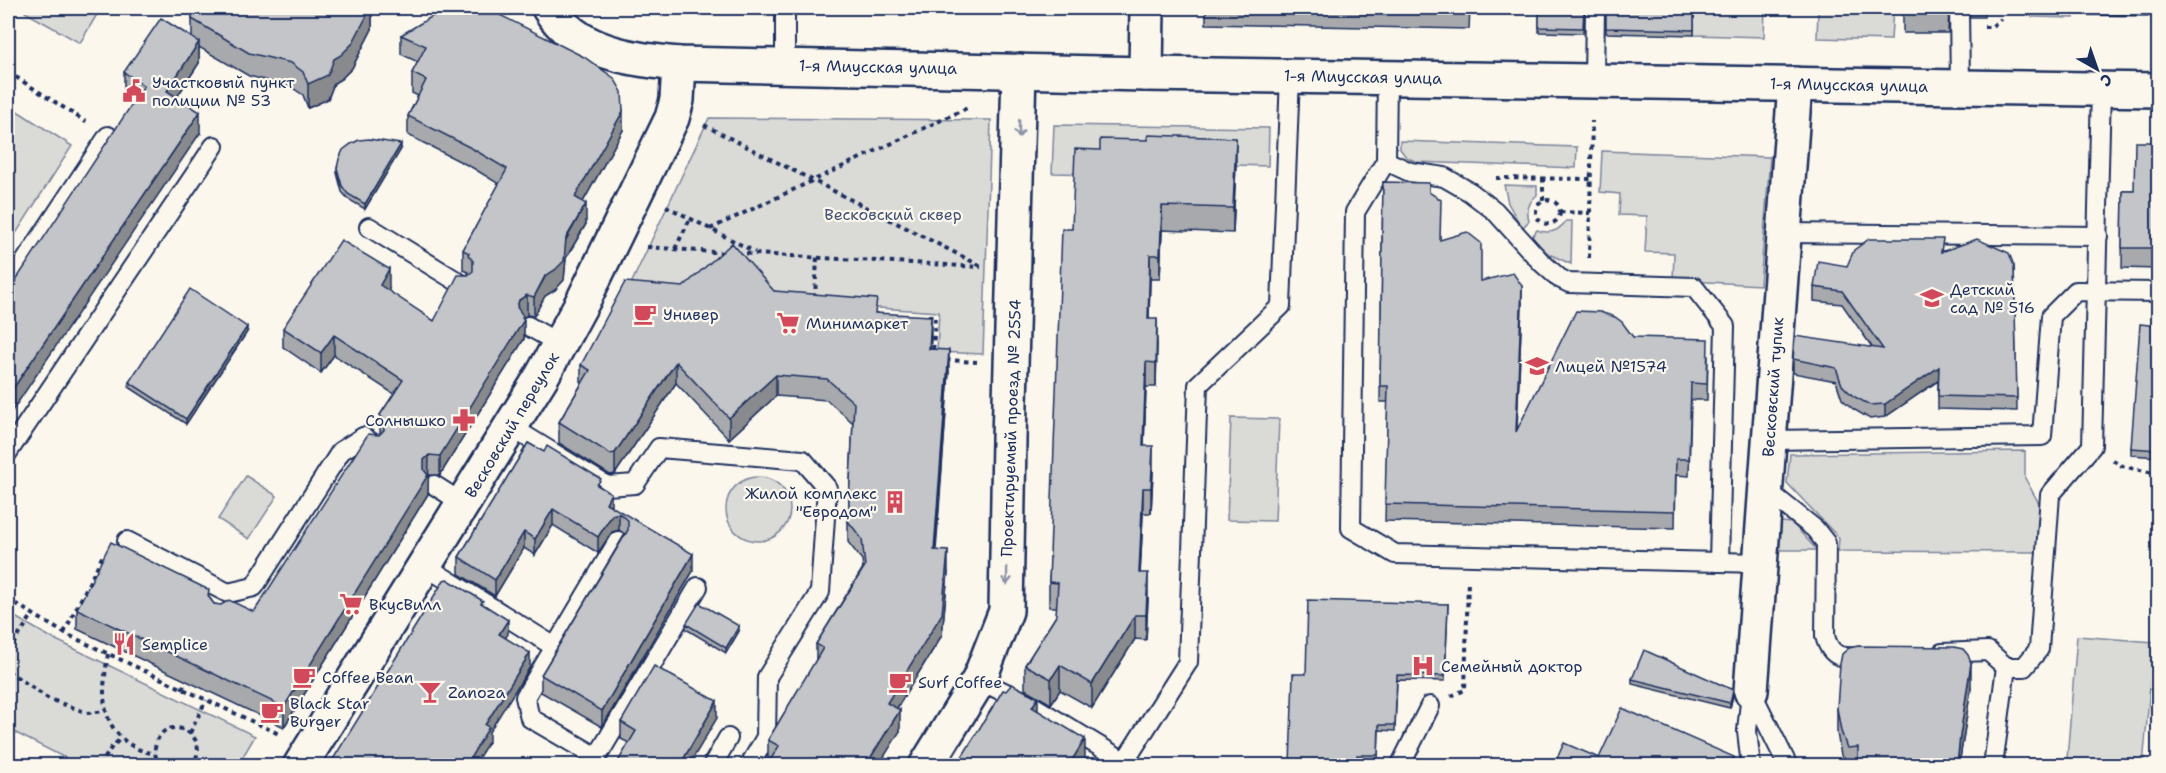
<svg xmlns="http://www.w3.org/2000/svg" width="2166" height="773" viewBox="0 0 2166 773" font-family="'Shantell Sans',sans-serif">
	<rect width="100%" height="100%" fill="#fbf7ec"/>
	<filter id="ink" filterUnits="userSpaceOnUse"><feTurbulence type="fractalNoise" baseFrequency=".0167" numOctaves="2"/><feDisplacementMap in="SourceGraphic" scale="12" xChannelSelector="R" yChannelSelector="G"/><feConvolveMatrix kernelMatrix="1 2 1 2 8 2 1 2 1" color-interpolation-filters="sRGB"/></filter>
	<g filter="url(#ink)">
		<g fill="#dadad7" stroke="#7a849a" stroke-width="1.5">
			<polygon points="28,8 92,8 99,11 80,43 25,12"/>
			<polygon points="1694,8 1765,8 1764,37 1694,35"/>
			<polygon points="1818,8 1893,8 1891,40 1817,38"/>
			<polygon points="2020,8 2074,8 2074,18 2032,17"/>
			<polygon points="8,105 72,146 8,246"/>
			<polygon points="709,118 991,120 983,354 937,352 939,312 818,304 706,291 630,286"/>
			<polygon points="1054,125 1269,128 1268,166 1235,165 1235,163 1100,174 1052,173"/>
			<polygon points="1400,141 1577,147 1576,168 1417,162 1406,157 1400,149"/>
			<polygon points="1602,151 1770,157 1760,285 1673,280 1674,253 1645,252 1647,216 1619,215 1620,194 1600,192"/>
			<path d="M 1504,185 L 1537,186 L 1537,195 C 1528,202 1526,210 1529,221 L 1522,228 L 1508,203 Z"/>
			<path d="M 1566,221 L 1572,221 L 1571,264 L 1549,254 L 1531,238 L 1537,230 C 1550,235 1559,231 1566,221 Z"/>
			<polygon points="1231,418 1279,419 1275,521 1227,520"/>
			<polygon points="2025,451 2025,478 2042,509 2037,552 1838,551 1839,538 1787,483 1790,454"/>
			<polygon points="246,476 277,496 249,539 218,519"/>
			<circle cx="758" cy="509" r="32"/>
			<polygon points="1781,522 1792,523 1817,550 1778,550"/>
			<polygon points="8,613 52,638 255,736 238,765 79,765 8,729"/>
			<polygon points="2077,636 2154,642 2143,765 2067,759"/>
		</g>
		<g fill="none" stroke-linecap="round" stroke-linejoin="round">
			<g stroke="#1b2f5e" stroke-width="22">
				<g id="service">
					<polyline points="1959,8 1960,87"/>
					<polyline points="785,65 785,8"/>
					<polyline points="1387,77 1386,161 1355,212 1351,528 1395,554 1760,563"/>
					<polyline points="1594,81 1595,8"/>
					<polyline points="1386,161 1410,172 1444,177 1470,192 1495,211 1541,262 1559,278 1569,283 1694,287 1725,326 1719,562"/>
					<polyline points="369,227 463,285"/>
					<polyline points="1784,233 2098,236"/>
					<polyline points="8,287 108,136"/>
					<polyline points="528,326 560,344"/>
					<polyline points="511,427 607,486 635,484 659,448 803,460 827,488 820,592 767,677 766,737 749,766"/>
					<polyline points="1769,440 2042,436 2051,316 2076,291 2158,292"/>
					<polyline points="8,452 214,146"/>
					<polyline points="434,485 464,504"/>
					<path d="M 1765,489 L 1815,529 L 1826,543 L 1825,636 C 1831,659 1843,658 1864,657"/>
					<polyline points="127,541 228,593 254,587 341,451 363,437 374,444"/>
					<polyline points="425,566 555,647 525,697 530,718 597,757 593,766"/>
					<polyline points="555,647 618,541"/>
					<polyline points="1942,653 1988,651 2006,667 1993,766"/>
					<polyline points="2006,667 2024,667 2039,649 2050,495 2092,446 2101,89"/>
					<polyline points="979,680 1031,705 1132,766"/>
					<polyline points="1751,691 1788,766"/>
					<polyline points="1751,692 1747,731 1751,766"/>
					<polyline points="597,757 698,587"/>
					<polyline points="1125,761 1188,662 1198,385 1281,306 1290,76"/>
					<polyline points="712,766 728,738"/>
					<polyline points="1400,766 1430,706"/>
				</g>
			</g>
			<g stroke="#1b2f5e" stroke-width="38">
				<g id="minor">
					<polyline points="1146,74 1147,8"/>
					<polyline points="1751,691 1795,84"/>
					<polyline points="926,766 979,680 1006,611 1009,440 1019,71"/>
				</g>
			</g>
			<g stroke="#1b2f5e" stroke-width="38">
				<g id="tertiary">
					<path d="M 549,8 C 577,53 630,59 679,64 L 1146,74 L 2158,90"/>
					<polyline points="300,766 542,376 584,299 672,118 677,100 679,64"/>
				</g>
			</g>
			<g stroke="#1b2f5e" stroke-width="4" stroke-dasharray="4.5 4.5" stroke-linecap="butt">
				<polyline points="1984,27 1991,27 2001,19"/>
				<polyline points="8,72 86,122"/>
				<polyline points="704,125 981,266"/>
				<polyline points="1496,178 1591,179"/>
				<polyline points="1543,178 1543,201"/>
				<circle cx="1548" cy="212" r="12"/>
				<polyline points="666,206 755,252"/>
				<polyline points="1560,212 1590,213"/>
				<polyline points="710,229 969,107"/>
				<polyline points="647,247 726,253"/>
				<polyline points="675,249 690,219"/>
				<polyline points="737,253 981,267"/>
				<polyline points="1589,258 1592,121"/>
				<polyline points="815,298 817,257"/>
				<polyline points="928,316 935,316 933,353"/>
				<polyline points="946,360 977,362"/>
				<polyline points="2113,460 2122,466 2158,474"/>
				<polyline points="8,599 64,633 279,734"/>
				<polyline points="64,633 104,553"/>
				<polyline points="8,652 33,614"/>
				<path d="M 108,654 C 103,688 97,721 129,744 C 137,749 145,753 155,753"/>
				<polyline points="8,671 49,699 88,713 106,711"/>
				<polyline points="182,689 186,681"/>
				<polyline points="1451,696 1465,690 1468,580"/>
				<polyline points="190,733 206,700"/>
				<polyline points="100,766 111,748 121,738"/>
				<path d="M 161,766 C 156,759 153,752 156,744 C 165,710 216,736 191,766"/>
			</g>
			<use href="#service" stroke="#fbf7ec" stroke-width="18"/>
			<use href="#minor" stroke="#fbf7ec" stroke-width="33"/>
			<use href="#tertiary" stroke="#fbf7ec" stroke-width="33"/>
		</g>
		<g fill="#a8a9ad" stroke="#1b2f5e" stroke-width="1.5">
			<polygon points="192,8 372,8 372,29 352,68 341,79 334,83 328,99 308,108 303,95 291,87 249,76 199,47 199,63 177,97 200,133 135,100 124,93 124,72 192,38"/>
			<polygon points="1206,8 1470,8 1469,29 1206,24"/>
			<polygon points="1539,8 1584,8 1583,33 1539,32"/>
			<polygon points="1606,8 1694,8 1694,35 1606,33"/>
			<polygon points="1903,8 1949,8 1948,33 1903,33"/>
			<polygon points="1969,8 1984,8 1984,17 1970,17"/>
			<polygon points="2088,8 2158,8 2158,16 2088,15"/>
			<polygon points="401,35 623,130 583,202 586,224 566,258 564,280 555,290 545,296 534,316 527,315 523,318 524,339 440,475 429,475 428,476 428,494 284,727 77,629 77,609 209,597 214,604 254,612 380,433 380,415 394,394 334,355 321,373 283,347 283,328 389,289 388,291 434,321 468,275 468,272 463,270 463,250 499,184 473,168 408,135 408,116 418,96 412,93 412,73 418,62 401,54"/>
			<polygon points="1148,140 1236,162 1233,233 1162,230 1160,279 1150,279 1149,319 1157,343 1156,387 1146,387 1144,446 1153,471 1151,513 1143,513 1140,573 1148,598 1146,640 1135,639 1092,708 1060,690 1051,704 1025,689 1025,665 1056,616 1057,607 1049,607 1049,582 1072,229 1100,150"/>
			<polygon points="2158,142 2158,269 2122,268 2123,191 2134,191"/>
			<polygon points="401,149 365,209 348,199 342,192 337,173 337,168"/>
			<polygon points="1383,182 1429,192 1440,240 1481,281 1522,303 1517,430 1633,337 1708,356 1707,400 1691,400 1689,476 1676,475 1675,528 1385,521 1388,402 1380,402"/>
			<polygon points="1943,251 2014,266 2017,411 1938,409 1938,381 1885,417 1870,419 1853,409 1842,399 1836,381 1793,373 1793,359 1872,347 1842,304 1814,301 1814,287 1847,266"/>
			<polygon points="683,287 774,291 877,313 931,337 930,349 949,371 936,551 948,572 942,635 897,708 900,731 768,761 768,740 816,661 816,644 863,568 862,560 848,542 848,521 853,423 827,400 776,396 729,439 676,383 615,474 610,475 559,443 559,422 581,385 581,365"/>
			<polygon points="2158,326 2158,457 2131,455 2131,448"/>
			<polygon points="247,332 186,424 129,387 129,382"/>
			<polygon points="528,443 601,487 611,506 693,571 602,727 541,692 541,675 625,534 619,530 612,532 598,553 553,525 535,555 524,548 495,596 459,574 459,557"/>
			<polygon points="1448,604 1445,681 1397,680 1395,731 1379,730 1378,760 1357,760 1306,674"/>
			<polygon points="686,624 739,631 726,653 686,629"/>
			<polygon points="1632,679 1733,695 1730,708 1632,684"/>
			<polygon points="1971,688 1959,765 1845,765 1841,755 1837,733 1837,708"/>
			<polygon points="717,718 629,743 621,739 621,722"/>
		</g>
		<g fill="#888a8d" stroke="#1b2f5e" stroke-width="1.5">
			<polygon points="371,8 372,8 372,29 352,68 341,79 334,83 328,99 308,108 308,84 334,59"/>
			<polygon points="199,42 199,63 167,112 167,91"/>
			<polygon points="623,111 623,130 575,216 575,197"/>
			<polygon points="200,112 200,133 8,417 8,396"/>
			<polygon points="1236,138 1236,162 1233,233 1233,208"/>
			<polygon points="401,144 401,149 365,209 365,204"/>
			<polygon points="586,204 586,224 566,258 564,280 555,290 545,296 534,316 534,297"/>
			<polygon points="1162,206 1162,230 1160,279 1160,255"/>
			<polygon points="1150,255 1150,279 1148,343 1148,319"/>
			<polygon points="389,269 389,289 380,304 380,285"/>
			<polygon points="1522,286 1522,303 1516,448 1516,432"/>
			<polygon points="527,295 527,315 523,318 523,321 524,320 524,339 440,475 440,456 517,307 519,300"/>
			<polygon points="931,316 931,337 929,370 929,349"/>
			<polygon points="1157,319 1157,343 1156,387 1156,363"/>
			<polygon points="247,327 247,332 186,424 186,419"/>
			<polygon points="334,335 334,355 321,373 321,353"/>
			<polygon points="949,350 949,371 934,571 934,550"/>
			<polygon points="676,362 676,383 615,474 615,453"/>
			<polygon points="1146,362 1146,387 1143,470 1143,446"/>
			<polygon points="1939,367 1939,380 1885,417 1885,404"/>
			<polygon points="776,375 776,396 729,439 729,418"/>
			<polygon points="1153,446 1153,471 1151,513 1151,488"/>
			<polygon points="429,455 428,494 284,727 284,707 424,460"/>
			<polygon points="1143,488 1143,513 1139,598 1139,573"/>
			<polygon points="611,493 611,510 606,503"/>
			<polygon points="553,509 553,525 535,555 535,539"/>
			<polygon points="619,513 619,530 612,532 598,553 598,537 612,515"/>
			<polygon points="524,532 524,548 495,596 495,580"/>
			<polygon points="948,551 948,572 942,635 887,724 887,703"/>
			<polygon points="693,554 693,571 602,727 602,711"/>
			<polygon points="1148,573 1148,598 1146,640 1146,615"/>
			<polygon points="1135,615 1135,639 1092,708 1092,684"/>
			<polygon points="508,620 508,634 499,648 499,634"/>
			<polygon points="739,626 739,631 726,653 726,648"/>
			<polygon points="530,653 530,667 489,732 489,741 474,765 469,765 469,760 485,725"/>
			<polygon points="1971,663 1971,688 1959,765 1957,765 1960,736"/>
			<polygon points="1060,665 1060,690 1051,704 1051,679"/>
			<polygon points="1733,690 1733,695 1730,708 1730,703"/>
			<polygon points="1038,698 1038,722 1032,707"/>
			<polygon points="717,701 717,718 689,765 680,765"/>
			<polygon points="900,710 900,731 879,765 866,765"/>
			<polygon points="1085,739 1085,763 1084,765 1069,765"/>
			<polygon points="1734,757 1734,765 1730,765"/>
		</g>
		<g fill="#c3c5c9" stroke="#1b2f5e" stroke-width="1.5">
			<polygon points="192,8 371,8 352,44 341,55 334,59 328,75 308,84 303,72 291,63 249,53 192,19"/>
			<polygon points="446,8 486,8 584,57 614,78 622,92 623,111 575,197 586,204 566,238 564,261 555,270 545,276 534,297 527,295 519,300 517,307 523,316 522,318 524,320 440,456 429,455 424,460 424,470 428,475 284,707 77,609 111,542 209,590 208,596 214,604 221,605 229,600 254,612 368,434 379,435 384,430 384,420 380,415 403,380 334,335 321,353 283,328 341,240 389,269 380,285 434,321 458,275 468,275 473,271 473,261 468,255 469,253 463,250 507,169 473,149 408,116 426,80 412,73 426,46 401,35"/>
			<polygon points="1360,8 1469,8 1469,10"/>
			<polygon points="1539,8 1584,8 1583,28 1539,27"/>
			<polygon points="1606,8 1694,8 1694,30 1606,28"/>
			<rect x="1903" y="8" width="45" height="5"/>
			<polygon points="161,18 199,42 167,91 200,112 8,396 8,292 144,86 124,72"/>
			<polygon points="1148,135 1236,138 1233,208 1162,206 1160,255 1150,255 1148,319 1157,319 1156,363 1146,362 1143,446 1153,446 1151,488 1143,488 1139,573 1148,573 1146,615 1135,615 1092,684 1060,665 1051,679 1025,665 1056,616 1058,583 1049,582 1062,229 1072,229 1075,149 1100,150 1100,139 1148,140"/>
			<polygon points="369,139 401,144 365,204 348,194 342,186 337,168 339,159 343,150 351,144 359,140"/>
			<polygon points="2135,142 2158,142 2158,248 2122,248 2123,191 2134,191"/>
			<polygon points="1383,182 1429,183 1429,192 1441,200 1440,240 1467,232 1481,243 1481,281 1513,273 1522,286 1516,432 1576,311 1600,312 1615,317 1622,322 1633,337 1708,339 1707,384 1691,383 1689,459 1676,459 1675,511 1385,504 1388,386 1380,386"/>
			<polygon points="1869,239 1943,239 1941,252 1977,239 2009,253 2014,266 2017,398 1938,396 1939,367 1885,404 1870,405 1853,396 1842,385 1836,368 1793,359 1795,336 1883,349 1842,291 1814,287 1818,261 1847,266 1854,250"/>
			<polygon points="732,243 774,291 877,299 875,313 931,316 929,349 949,350 934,550 948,551 942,614 887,703 900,710 866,765 767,765 779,746 768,740 823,648 816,644 865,566 862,539 848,521 854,403 827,379 776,375 729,418 676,362 615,453 610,454 559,422 590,370 581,365 625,282 683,287"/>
			<polygon points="190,289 247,327 186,419 129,382"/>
			<polygon points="2140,324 2158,326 2158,450 2131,448"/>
			<polygon points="528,443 544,452 547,446 601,479 597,485 611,493 606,503 693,554 602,711 541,675 628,530 628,520 619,513 612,515 598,537 553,509 535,539 524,532 495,580 459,557"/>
			<polygon points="447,579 483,601 481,603 508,620 499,634 530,653 485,725 489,727 469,760 472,765 333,765 330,764 444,580"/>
			<polygon points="1308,600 1448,604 1445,676 1397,675 1395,725 1379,725 1378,755 1357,755 1357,765 1290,765 1293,674 1306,674"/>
			<polygon points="699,603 739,626 726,648 686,624"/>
			<polygon points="1858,646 1954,647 1963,649 1968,655 1971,663 1960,736 1957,765 1858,765 1858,747 1847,748 1841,731 1837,708 1840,664 1842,654 1849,648"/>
			<polygon points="1644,650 1733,690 1730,703 1632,679"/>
			<polygon points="654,666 717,701 680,765 616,765 636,731 621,722"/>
			<polygon points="1012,684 1038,698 1032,707 1085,739 1069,765 957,765 1003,690 1006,691"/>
			<polygon points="1622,708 1734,757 1730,765 1554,765 1564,743 1599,758"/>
		</g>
		<defs><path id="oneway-shaft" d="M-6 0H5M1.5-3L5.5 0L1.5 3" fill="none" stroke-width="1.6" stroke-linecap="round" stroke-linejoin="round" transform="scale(1.5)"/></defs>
		<g stroke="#8b93a5">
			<use href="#oneway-shaft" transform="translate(1019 129) rotate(91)"/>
			<use href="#oneway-shaft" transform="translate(1007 576) rotate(91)"/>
		</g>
	</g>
	<defs>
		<g id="civic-bare" transform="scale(1.8)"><path d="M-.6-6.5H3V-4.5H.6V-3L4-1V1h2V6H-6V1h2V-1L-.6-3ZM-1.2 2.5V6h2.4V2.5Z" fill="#d1495b" stroke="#fbf7ec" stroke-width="2.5" paint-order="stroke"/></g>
		<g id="school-bare" transform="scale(1.8)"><path d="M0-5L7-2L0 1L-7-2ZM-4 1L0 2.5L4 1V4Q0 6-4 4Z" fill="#d1495b" stroke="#fbf7ec" stroke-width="2.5" paint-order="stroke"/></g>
		<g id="cafe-bare" transform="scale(1.8)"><path d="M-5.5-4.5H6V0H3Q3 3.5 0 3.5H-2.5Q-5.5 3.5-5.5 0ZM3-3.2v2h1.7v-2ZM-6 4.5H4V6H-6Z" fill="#d1495b" stroke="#fbf7ec" stroke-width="2.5" paint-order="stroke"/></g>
		<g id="supermarket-bare" transform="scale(1.8)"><path d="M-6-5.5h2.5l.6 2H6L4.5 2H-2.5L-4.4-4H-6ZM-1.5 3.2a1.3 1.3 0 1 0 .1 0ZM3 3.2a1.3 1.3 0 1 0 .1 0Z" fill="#d1495b" stroke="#fbf7ec" stroke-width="2.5" paint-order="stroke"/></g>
		<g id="pharmacy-bare" transform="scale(1.8)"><path d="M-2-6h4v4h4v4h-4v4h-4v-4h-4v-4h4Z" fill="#d1495b" stroke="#fbf7ec" stroke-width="2.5" paint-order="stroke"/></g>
		<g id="building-bare" transform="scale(1.8)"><path d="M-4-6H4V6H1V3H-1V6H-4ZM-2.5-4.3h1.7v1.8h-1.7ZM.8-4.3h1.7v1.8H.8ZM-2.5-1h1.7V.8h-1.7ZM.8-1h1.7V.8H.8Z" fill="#d1495b" stroke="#fbf7ec" stroke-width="2.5" paint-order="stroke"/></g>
		<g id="restaurant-bare" transform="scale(1.8)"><path d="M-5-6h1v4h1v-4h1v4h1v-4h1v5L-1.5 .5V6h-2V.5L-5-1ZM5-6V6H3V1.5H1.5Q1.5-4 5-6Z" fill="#d1495b" stroke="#fbf7ec" stroke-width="2.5" paint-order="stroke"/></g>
		<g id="hospital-bare" transform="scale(1.8)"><path d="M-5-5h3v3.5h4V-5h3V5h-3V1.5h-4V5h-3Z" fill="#d1495b" stroke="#fbf7ec" stroke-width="2.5" paint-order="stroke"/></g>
		<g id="bar-bare" transform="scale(1.8)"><path d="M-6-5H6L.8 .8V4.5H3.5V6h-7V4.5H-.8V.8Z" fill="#d1495b" stroke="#fbf7ec" stroke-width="2.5" paint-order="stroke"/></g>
	</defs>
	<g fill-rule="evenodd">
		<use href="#civic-bare" x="134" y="91"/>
		<use href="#school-bare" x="1932" y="298"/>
		<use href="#cafe-bare" x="645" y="314"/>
		<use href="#supermarket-bare" x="788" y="323"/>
		<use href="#school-bare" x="1537" y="366"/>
		<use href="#pharmacy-bare" x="464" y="420"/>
		<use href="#building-bare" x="895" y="502"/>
		<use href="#supermarket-bare" x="351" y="604"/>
		<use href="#restaurant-bare" x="124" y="644"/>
		<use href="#hospital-bare" x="1423" y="666"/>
		<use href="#cafe-bare" x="304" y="677"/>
		<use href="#cafe-bare" x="900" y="682"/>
		<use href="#bar-bare" x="430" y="692"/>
		<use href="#cafe-bare" x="272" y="712"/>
	</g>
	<g text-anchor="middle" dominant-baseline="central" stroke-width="4.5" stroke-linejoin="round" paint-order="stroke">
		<g font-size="16" fill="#1b2f5e" stroke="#fbf7ec">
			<text transform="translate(878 67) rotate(1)">1-я Миусская улица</text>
			<text transform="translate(1363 77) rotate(1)">1-я Миусская улица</text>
			<text transform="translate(1849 85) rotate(1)">1-я Миусская улица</text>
			<text transform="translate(1773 387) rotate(-86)">Весковский тупик</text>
			<text transform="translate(512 425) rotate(-59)">Весковский переулок</text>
			<text transform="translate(1011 428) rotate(-88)">Проектируемый проезд № 2554</text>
		</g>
		<g font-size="16" fill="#1b2f5e" stroke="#fbf7ec" text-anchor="start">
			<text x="152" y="82">Участковый пункт<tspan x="152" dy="18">полиции № 53</tspan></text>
			<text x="1950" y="289">Детский<tspan x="1950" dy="18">сад № 516</tspan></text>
			<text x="663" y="314">Универ</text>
			<text x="806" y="323">Минимаркет</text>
			<text x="1555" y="366">Лицей №1574</text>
			<text x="446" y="420" text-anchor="end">Солнышко</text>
			<text x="877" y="493" text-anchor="end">Жилой комплекс<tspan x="877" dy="18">"Евродом"</tspan></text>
			<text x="369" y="604">ВкусВилл</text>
			<text x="142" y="644">Semplice</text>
			<text x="1441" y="666">Семейный доктор</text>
			<text x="322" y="677">Coffee Bean</text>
			<text x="918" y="682">Surf Coffee</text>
			<text x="448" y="692">Zanoza</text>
			<text x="290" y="703">Black Star<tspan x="290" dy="18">Burger</tspan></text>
		</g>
		<g font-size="16" fill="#415176" stroke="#fbf7ec">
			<text x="893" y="214">Весковский сквер</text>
		</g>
	</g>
	<rect width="2166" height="773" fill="none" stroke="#fbf7ec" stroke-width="30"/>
	<rect x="15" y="15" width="2136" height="743" fill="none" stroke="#1b2f5e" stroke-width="2" filter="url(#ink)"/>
	<g transform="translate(2097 69) rotate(140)" stroke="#fbf7ec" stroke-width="4.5" paint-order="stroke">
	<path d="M0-4.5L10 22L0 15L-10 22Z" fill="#1b2f5e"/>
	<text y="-9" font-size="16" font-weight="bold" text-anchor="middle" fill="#1b2f5e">С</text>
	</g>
</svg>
